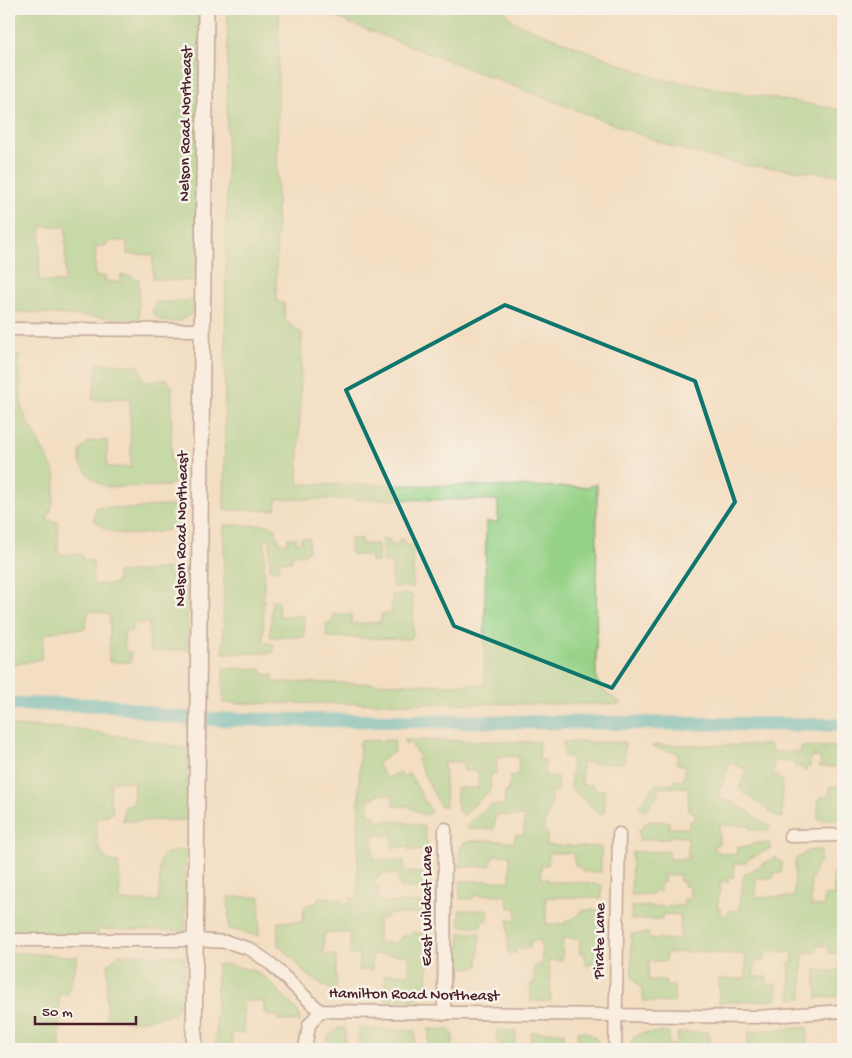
<svg xmlns="http://www.w3.org/2000/svg" width="852" height="1058" viewBox="0 0 852 1058" font-family="'Gochi Hand',sans-serif">
	<rect width="100%" height="100%" fill="#f7f3e8"/>
	<filter id="ink" filterUnits="userSpaceOnUse"><feTurbulence type="fractalNoise" baseFrequency=".02" numOctaves="2"/><feDisplacementMap in="SourceGraphic" scale="10" xChannelSelector="R" yChannelSelector="G"/><feConvolveMatrix kernelMatrix="1 2 1 2 8 2 1 2 1" color-interpolation-filters="sRGB"/></filter>
	<filter id="wash" filterUnits="userSpaceOnUse"><feTurbulence type="fractalNoise" baseFrequency=".0096" numOctaves="4" result="noise"/><feDisplacementMap in="SourceGraphic" scale="20" xChannelSelector="R" yChannelSelector="G"/><feGaussianBlur stdDeviation="1.12" result="paint"/><feColorMatrix in="noise" values="0 0 0 0 0 0 0 0 0 0 0 0 0 0 0 0 0 1.4 0 .05"/><feComposite in="paint" operator="in"/></filter>
	<g filter="url(#wash)">
		<rect width="100%" height="100%" fill="#f3dec2"/>
		<g fill="#96d287" stroke="#707859" fill-rule="evenodd">
			<path d="M 9,9 L 200,9 L 198,278 L 192,281 L 153,279 L 153,255 L 127,254 L 127,241 L 110,241 L 106,246 L 96,246 L 95,276 L 105,276 L 105,281 L 121,282 L 121,275 L 132,276 L 134,279 L 139,279 L 139,320 L 9,311 ZM 41,226 L 66,227 L 65,282 L 39,281 Z"/>
			<polygon points="228,9 279,9 276,301 284,303 285,321 302,333 298,484 587,487 597,484 596,679 605,692 622,704 223,703 223,668 261,669 264,675 273,675 273,682 484,685 486,522 498,522 498,500 276,499 276,509 271,510 224,510"/>
			<polygon points="313,9 503,9 514,22 659,79 843,110 843,175 743,165 670,146"/>
			<path d="M 193,300 L 193,313 C 179,324 162,328 152,311 L 156,303 Z"/>
			<polygon points="9,355 19,356 22,410 56,475 53,503 47,520 58,522 58,554 82,555 82,559 93,561 93,584 117,584 117,573 188,567 187,650 150,651 149,623 132,623 132,631 124,632 125,652 131,652 131,662 109,662 110,615 89,610 85,629 66,629 44,634 41,659 9,666 9,668"/>
			<polygon points="98,363 140,366 144,382 166,379 172,386 171,463 177,468 178,480 168,486 106,487 91,478 80,463 80,451 88,442 107,440 107,467 131,467 130,398 92,400"/>
			<path d="M 154,506 L 174,506 L 183,508 L 184,516 L 182,527 C 158,532 131,539 108,530 C 103,528 97,522 93,518 L 96,507 L 133,509 Z"/>
			<polygon points="224,525 268,525 276,528 276,538 279,538 279,543 288,543 287,538 296,538 296,542 301,542 301,538 309,538 309,551 306,551 306,554 292,554 292,561 280,561 279,569 270,570 270,539 265,539 263,642 273,644 273,652 270,653 223,653"/>
			<polygon points="350,539 361,539 361,544 378,544 378,562 371,562 370,555 352,555 352,552 350,552"/>
			<polygon points="382,539 389,539 390,544 398,544 399,539 404,539 404,545 413,545 413,588 392,587 392,563 383,562"/>
			<polygon points="407,594 413,596 413,635 411,639 327,637 326,623 333,623 333,614 351,614 351,624 381,622 381,614 392,614 392,595"/>
			<polygon points="272,600 278,600 279,616 304,616 304,637 270,637"/>
			<polygon points="9,726 72,728 150,741 188,749 187,820 123,821 124,805 133,805 134,782 111,781 110,804 113,805 112,813 97,818 97,843 105,859 118,863 120,881 120,901 159,901 160,861 166,853 186,850 185,931 98,929 98,934 9,934"/>
			<polygon points="395,740 394,752 377,764 387,779 399,772 403,777 409,773 431,811 427,816 412,809 410,806 393,806 393,795 376,794 376,798 369,798 368,813 375,815 375,821 405,822 425,827 425,837 430,851 409,850 409,847 392,847 392,835 374,835 373,860 404,861 404,871 429,874 429,890 400,887 400,883 398,882 398,874 380,873 379,878 374,879 374,885 379,886 379,902 429,903 428,914 387,914 387,918 378,918 378,943 397,943 401,937 410,935 412,932 429,934 427,987 416,1000 385,1000 385,974 409,974 409,955 372,954 372,970 359,970 360,955 350,955 350,933 324,933 324,955 336,955 336,993 306,974 293,958 278,945 278,922 303,922 304,908 309,904 317,904 319,897 341,899 341,903 350,903 350,898 357,898 360,741"/>
			<polygon points="404,740 539,742 539,760 545,760 544,776 557,777 558,791 551,791 551,805 543,829 547,832 547,845 601,847 601,872 584,872 581,868 575,865 573,853 549,853 548,864 541,866 541,878 548,879 549,882 580,882 602,885 601,898 546,897 546,924 565,924 566,920 571,920 580,914 580,910 602,910 601,965 585,965 585,953 579,953 580,939 563,938 562,960 549,961 551,1001 531,1001 530,984 534,984 534,968 536,965 542,965 542,949 541,948 540,940 530,941 530,948 516,948 516,953 508,953 508,920 516,920 516,908 508,907 507,895 473,895 473,899 460,899 460,881 510,881 510,855 494,855 490,866 459,867 460,849 464,842 486,840 514,842 515,835 524,835 524,816 495,815 494,829 468,829 467,825 491,805 504,805 505,792 508,792 510,777 512,777 513,775 518,775 519,757 497,756 496,774 491,774 490,790 464,815 458,811 456,788 478,788 478,771 463,771 463,762 444,762 446,807 440,806 417,760 420,758 410,742 406,745"/>
			<polygon points="563,742 625,742 624,763 582,763 582,785 594,785 595,790 604,790 605,811 600,815 571,788 572,757 564,756"/>
			<polygon points="653,745 770,745 772,752 801,752 801,746 843,747 843,820 818,820 818,800 821,800 821,797 829,796 830,786 840,786 840,767 819,767 821,761 820,758 814,756 810,758 810,767 806,767 806,771 803,771 802,767 795,767 795,762 774,761 773,776 778,776 779,779 782,780 782,818 779,818 739,789 746,769 730,763 717,798 734,803 770,826 768,831 750,829 749,825 719,825 719,844 714,845 714,850 719,851 719,853 737,854 737,847 752,846 753,843 770,843 771,848 746,860 746,863 734,863 734,877 728,877 728,882 721,881 717,908 721,909 720,914 727,916 730,910 739,911 744,875 775,857 782,863 781,873 774,873 773,878 756,878 756,897 794,897 795,860 808,851 821,849 820,864 817,864 813,877 811,877 811,906 824,906 824,896 834,895 833,871 842,871 843,996 817,998 815,970 839,971 840,954 829,953 828,946 817,946 816,952 803,952 802,998 791,999 789,963 793,962 792,952 766,952 765,960 754,961 754,977 766,977 768,985 777,985 777,1000 719,1003 719,979 746,979 746,959 744,958 744,954 706,953 704,951 666,953 666,961 649,961 648,980 665,980 666,986 674,986 674,1003 644,1001 642,990 632,977 631,934 648,933 649,938 680,940 681,915 662,914 662,919 631,920 631,907 684,906 684,899 690,899 690,887 684,886 684,882 680,881 680,875 664,875 664,882 660,883 660,891 653,891 653,894 631,895 632,852 669,851 669,859 688,859 688,837 669,836 668,839 639,840 639,830 649,821 669,822 669,828 689,828 689,821 694,821 695,812 689,811 688,787 658,788 658,797 644,811 638,807 656,784 674,784 675,780 683,781 686,766 676,763 678,753 652,747"/>
			<polygon points="228,897 260,897 259,936 229,929"/>
			<polygon points="459,910 488,910 488,920 482,921 481,927 460,926"/>
			<polygon points="460,933 480,933 478,967 459,968"/>
			<polygon points="9,952 78,957 67,995 59,995 60,1049 9,1049"/>
			<polygon points="119,954 185,956 184,998 173,1014 132,1022 106,1017 108,964"/>
			<polygon points="225,964 255,971 268,980 298,1011 300,1022 278,1020 278,1016 267,1016 267,1012 264,1012 263,1001 243,1001 244,1033 232,1033 232,1047 243,1048 243,1049 216,1049 217,965"/>
			<polygon points="807,1027 807,1046 783,1046 782,1049 748,1049 748,1032"/>
			<polygon points="338,1028 345,1028 345,1049 325,1049 328,1037"/>
			<polygon points="358,1028 415,1031 415,1043 407,1049 359,1048"/>
			<polygon points="429,1029 450,1030 453,1036 453,1049 428,1049"/>
			<polygon points="497,1030 516,1031 515,1049 501,1049 501,1044 497,1043"/>
			<path d="M 578,1031 C 591,1031 597,1037 600,1049 L 578,1049 Z"/>
			<polygon points="531,1032 564,1032 564,1045 554,1045 552,1048 531,1048"/>
			<path d="M 709,1032 L 710,1043 L 704,1049 L 630,1049 C 631,1028 654,1033 669,1033 L 669,1045 L 677,1044 L 677,1033 Z"/>
		</g>
		<g fill="none" stroke-linecap="round" stroke-linejoin="round">
			<polyline stroke="#49b8c1" stroke-width="14" points="9,704 112,705 165,716 198,719 843,725"/>
		</g>
	</g>
	<g filter="url(#ink)">
		<g fill="none" stroke-linecap="round" stroke-linejoin="round">
			<g stroke="#856260" stroke-width="15">
				<g id="minor">
					<polyline points="9,329 202,330"/>
					<polyline points="790,836 843,835"/>
					<polyline points="9,940 195,940 227,942 250,949 271,964 320,1011 755,1017 843,1011"/>
					<polyline points="444,1014 445,829"/>
					<polyline points="305,1049 309,1025 320,1011"/>
					<polyline points="615,1049 619,834"/>
				</g>
			</g>
			<g stroke="#856260" stroke-width="18">
				<polyline id="tertiary" points="194,1049 206,9"/>
			</g>
			<use href="#minor" stroke="#fff" stroke-width="12"/>
			<use href="#tertiary" stroke="#fff" stroke-width="15"/>
		</g>
	</g>
	<path d="M0 0H852V1058H0ZM 505,305 L 695,381 L 735,502 L 612,688 L 454,626 L 346,390 Z" fill="#f3dec2" fill-opacity=".55" fill-rule="evenodd"/>
	<path fill="none" stroke="#0f766e" stroke-width="4" stroke-linejoin="round" d="M 505,305 L 695,381 L 735,502 L 612,688 L 454,626 L 346,390 Z"/>
	<g text-anchor="middle" dominant-baseline="central" stroke-width="5" stroke-linejoin="round" paint-order="stroke">
		<g font-size="16" fill="#4a1f2b" stroke="#f7f3e8">
			<text transform="translate(187 124) rotate(-89)">Nelson Road Northeast</text>
			<text transform="translate(183 529) rotate(-89)">Nelson Road Northeast</text>
			<text transform="translate(428 906) rotate(-90)">East Wildcat Lane</text>
			<text transform="translate(601 941) rotate(-89)">Pirate Lane</text>
			<text transform="translate(414 996) rotate(1)">Hamilton Road Northeast</text>
		</g>
	</g>
	<rect width="852" height="1058" fill="none" stroke="#f7f3e8" stroke-width="30"/>
	<path d="M35 1016v8h101v-8" fill="none" stroke="#4a1f2b" stroke-width="2.5"/>
	<text x="42" y="1016" font-size="15" fill="#4a1f2b" stroke="#f7f3e8" stroke-width="4" paint-order="stroke">50 m</text>
</svg>
